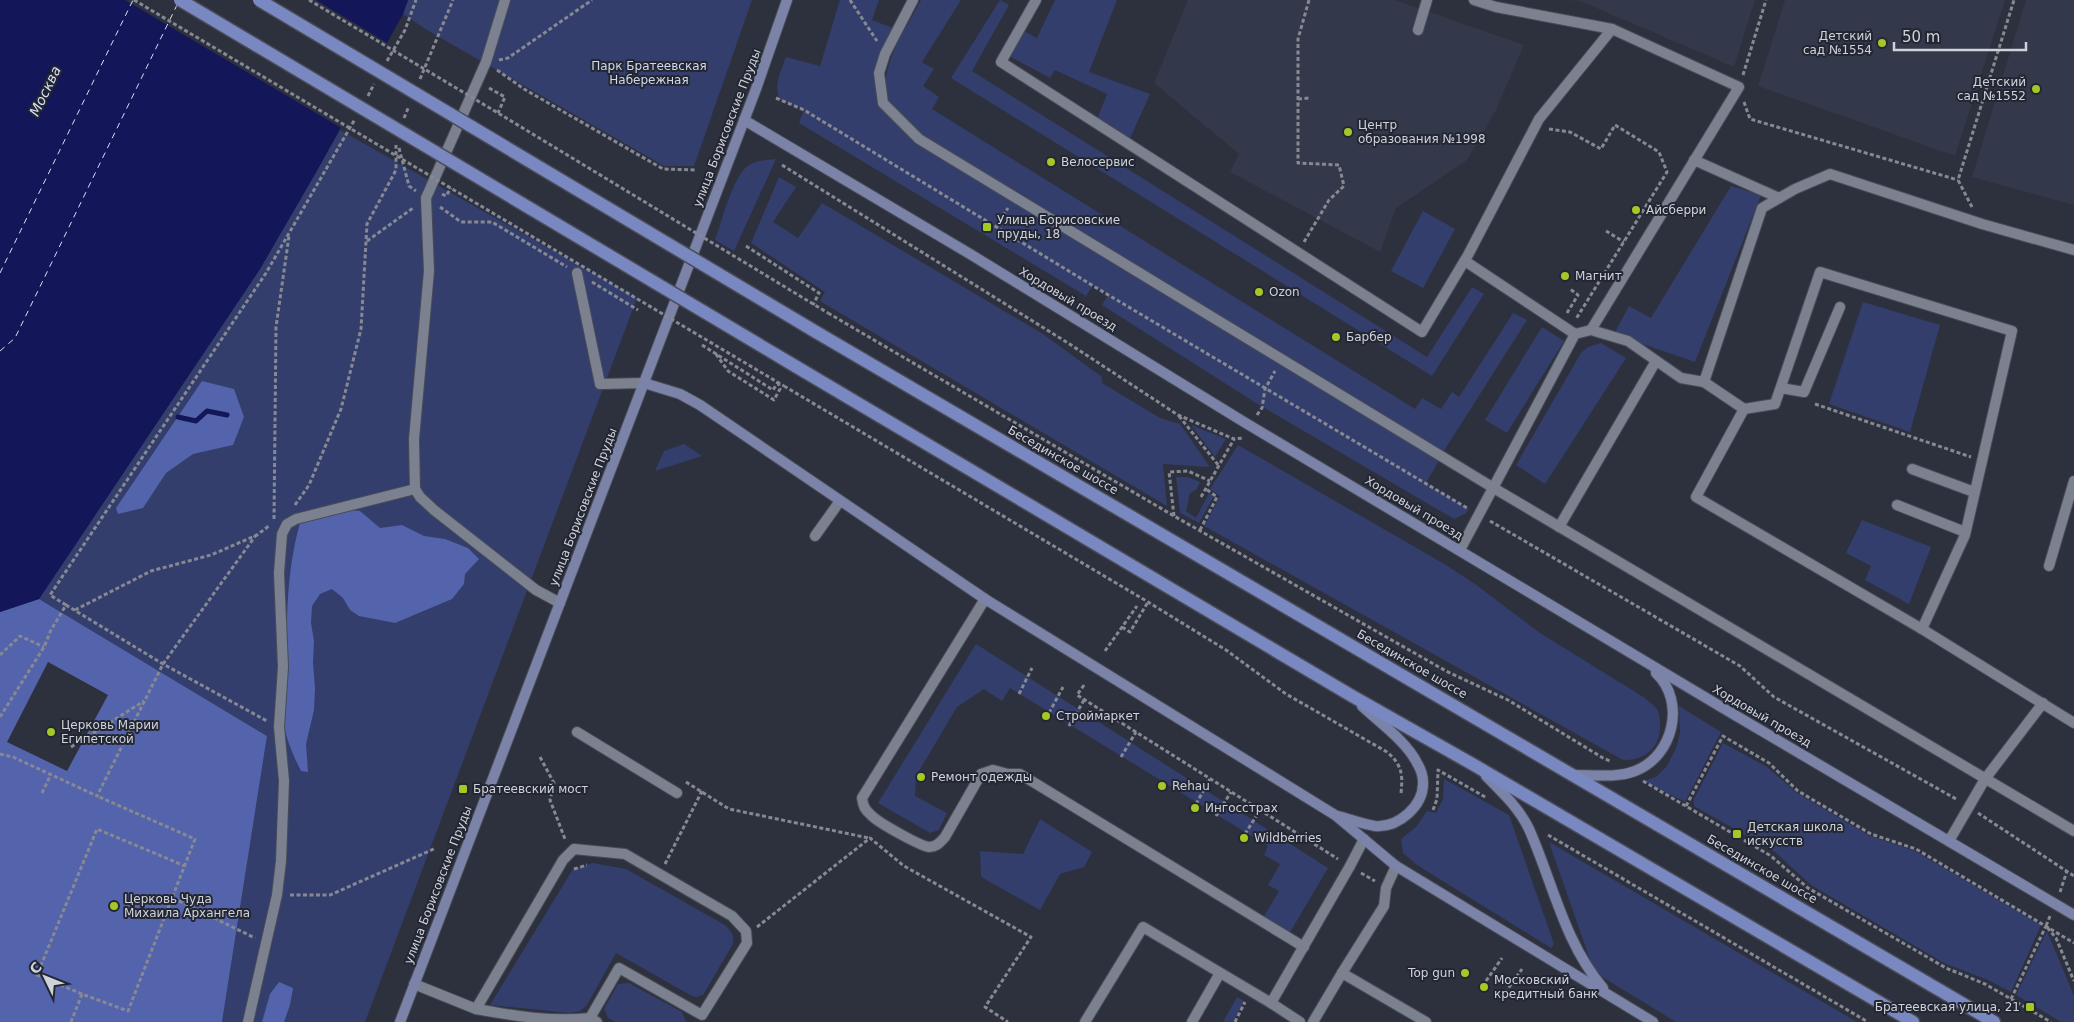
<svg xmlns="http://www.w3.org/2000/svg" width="2074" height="1022" viewBox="0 0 2074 1022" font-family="'DejaVu Sans',sans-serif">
	<rect width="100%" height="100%" fill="#2d313d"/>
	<g fill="#33384b">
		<polygon points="1188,0 1395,0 1524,45 1496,110 1467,160 1396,208 1380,252 1230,172 1239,154 1154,83"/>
		<polygon points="1566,0 1755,0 1734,67 1580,1"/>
		<polygon points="1785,0 2005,0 1955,156 1758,86"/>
		<polygon points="2026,0 2074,0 2074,205 1972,177"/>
	</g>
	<g fill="#333e6c">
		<polygon points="408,0 752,0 694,166 664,166 427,30 403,14"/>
		<path d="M 840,0 L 879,0 L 872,20 L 898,30 L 879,73 L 883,103 L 919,139 L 1441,457 L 1426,483 L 1469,509 L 1465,514 L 1454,519 L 1256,403 L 1102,305 L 1108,295 L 1150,320 L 1047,257 L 1093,285 L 1086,296 L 799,123 L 804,110 L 780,100 C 773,85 781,71 786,57 L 820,66 Z"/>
		<path d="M 921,0 L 961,0 L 922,62 L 934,69 L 923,86 L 939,97 L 932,109 L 1415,409 L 1422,398 L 1441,409 L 1452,392 L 1459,397 L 1513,313 L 1527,320 L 1442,454 L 920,137 C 913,128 893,113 889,103 C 876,69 906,29 921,0 Z"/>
		<polygon points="1000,0 1009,5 972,71 1427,357 1472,287 1484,294 1432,376 951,78"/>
		<polygon points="1055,0 1117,0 1089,72 1150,94 1128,143 1096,122 1107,94 1055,70 1050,78 1011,57 1024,31 1037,38"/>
		<polygon points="340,130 637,298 365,1022 222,1022 267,736 39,599 260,269"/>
		<path d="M 776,159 L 734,251 L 715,240 C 722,221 733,175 749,165 C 757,160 766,160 776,159 Z"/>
		<polygon points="779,177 796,187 773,222 798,238 822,203 1043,334 1102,377 1102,383 1160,418 1180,424 1210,467 1163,464 1167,506 820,301 825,292 751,243"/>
		<polygon points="1731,186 1761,195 1695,362 1614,334 1629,306 1651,318"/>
		<polygon points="1423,211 1455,229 1423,288 1391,271"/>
		<polygon points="1863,302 1940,325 1910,432 1829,404"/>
		<polygon points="1542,327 1564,341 1507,433 1485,420"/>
		<polygon points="1601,343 1626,358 1545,484 1516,465 1581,353 1588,347"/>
		<polygon points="1191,425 1226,439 1215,457"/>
		<polygon points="684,444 702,456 655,471 664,451"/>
		<path d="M 1238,445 L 1446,565 L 1475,584 L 1540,633 L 1645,698 C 1648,701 1654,705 1657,709 C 1659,713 1660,719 1660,724 C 1661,747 1645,761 1623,760 L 1204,526 L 1220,496 L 1210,489 Z"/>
		<polygon points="1176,477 1188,477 1200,482 1196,490 1190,493 1186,511 1196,518 1209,493 1214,496 1199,523 1180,513"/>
		<polygon points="1862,520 1931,547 1909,604 1865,580 1871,566 1846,553"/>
		<polygon points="976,644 1328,868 1289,934 1263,918 1279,891 1268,885 1280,864 1264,855 1268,846 1010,688 1002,701 984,689 957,707 916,776 915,796 947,813 939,830 930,833 878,803"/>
		<polygon points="1679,706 1721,732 1685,802 1644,781 1656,777 1667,766 1676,748 1680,733"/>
		<polygon points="1723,743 1767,767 1797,793 1870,836 1915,851 2041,925 2011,992 1988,980 1944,963 1811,885 1775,852 1694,806 1694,799"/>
		<polygon points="1444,779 1509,815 1554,944 1551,948 1417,865 1403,853 1401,839 1416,827 1427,811 1436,813 1443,799"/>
		<polygon points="1040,819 1092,852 1084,867 1060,874 1040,910 981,877 980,851 1023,854"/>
		<polygon points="1549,842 1857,1022 1676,1022 1604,978 1593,968"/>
		<path d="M 593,863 L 626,869 L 725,925 C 732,932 734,935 733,944 L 703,995 L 696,997 L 690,995 L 616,953 L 587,1005 L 580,1011 L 570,1013 L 490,1005 L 573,869 Z"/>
		<polygon points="2047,931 2074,996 2074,1022 2061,1022 2016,995"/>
		<polygon points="629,983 682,1012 686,1022 615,1022 608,1018 604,1009 618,984"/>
		<polygon points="1237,997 1244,1001 1233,1022 1223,1022"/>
	</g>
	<g fill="#5363ac" fill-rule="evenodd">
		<polygon points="202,381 234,389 244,417 233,445 193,454 166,473 143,508 118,514 116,508"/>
		<path d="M 341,509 L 360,511 L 380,528 L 402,525 L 424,536 L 445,539 L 468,548 L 479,559 L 465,574 L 464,584 L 452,599 L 395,623 L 359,616 L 350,610 L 343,598 L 332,589 L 320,594 L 312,606 L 311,623 L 314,641 L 313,663 L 315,688 L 314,710 L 306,744 L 308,772 L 301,771 C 293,755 284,735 283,717 C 282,702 286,686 286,671 C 287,619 286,573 300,523 Z"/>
		<path d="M 39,599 L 267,736 L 222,1022 L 0,1022 L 0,612 ZM 48,662 L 108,695 L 67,771 L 7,742 Z"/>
		<polygon points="279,982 293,988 290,1005 284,1022 262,1022 270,994"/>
	</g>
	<polygon fill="#131658" points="0,0 408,0 403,14 318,169 260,269 39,599 0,612"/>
	<polygon fill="#2d313d" points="125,0 316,0 389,44 343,129"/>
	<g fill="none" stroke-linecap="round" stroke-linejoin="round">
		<polyline stroke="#131658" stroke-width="5" points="178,417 196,421 207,411 227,415"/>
		<g stroke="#d8dff4" stroke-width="1" stroke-dasharray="6 5" stroke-linecap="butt">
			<polyline points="0,273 133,0"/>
			<polyline points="0,351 15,338 177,5"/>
		</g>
		<g stroke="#494c57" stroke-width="12">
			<g id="lane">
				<polyline points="505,0 486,62 426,198 429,271 414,439 415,489 420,497 434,510 536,590 560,603"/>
				<polyline points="913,0 885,54 879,73 883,103 919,139 1492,487 2074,831"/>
				<polyline points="1036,0 1001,62 1422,332 1468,255 1539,119 1612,29 1739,87 1591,330"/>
				<polyline points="1474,0 1496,7 1612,29"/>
				<polyline points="1418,30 1427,0"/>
				<polyline points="1694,160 1779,198"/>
				<polyline points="1465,261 1575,334"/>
				<polyline points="577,273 600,384 644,383"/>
				<polyline points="1704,382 1762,208 1795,189 1830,174 1982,224 2074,250"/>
				<polyline points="1781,388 1804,392 1840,307"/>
				<polyline points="1744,409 1775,404 1820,272 2012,331 1965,535 1922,629"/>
				<polyline points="1912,469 1974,492"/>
				<polyline points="1897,505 1965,532"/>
				<polyline points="1559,527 1656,361"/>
				<polyline points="815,536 840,501"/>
				<polyline points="1460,550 1575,334 1591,330 1628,341 1681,378 1704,382 1744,409 1696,497 1922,629 2074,723"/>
				<polyline points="2049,566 2074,481"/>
				<path d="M 985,599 L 862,798 C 863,806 865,810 871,815 C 877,822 920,846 929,847 C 937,847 940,842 945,837 L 981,774 L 993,770 L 1008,774 L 1020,774 L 1304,947"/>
				<polyline points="577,732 677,793"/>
				<polyline points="1949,841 1985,779 2043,703"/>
				<polyline points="1342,973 1384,906 1386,888 1396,866"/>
				<polyline points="414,984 476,1009 563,860 574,849 625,854 732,916 746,931 747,943 702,1015 619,968 590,1018 597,1022"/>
				<polyline points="1271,1003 1300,1022"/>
				<path d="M 476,1009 C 514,1016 552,1022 590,1018"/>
				<polyline points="1085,1022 1143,927 1271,1003 1350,866 1364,839"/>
				<polyline points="1192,1022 1220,973"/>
				<polyline points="1313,1022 1342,973 1426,1022"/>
			</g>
		</g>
		<g stroke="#494c57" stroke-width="12">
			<polyline id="street" points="248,1022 277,895 281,861 284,781 279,727 283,667 279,573 282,534 287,524 296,519 415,489"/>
		</g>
		<g stroke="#494c57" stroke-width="12">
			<g id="secondary">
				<polyline points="744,120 970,254 1244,422 1728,711 2074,915"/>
				<polyline points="644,383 680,394 700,405 985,599 1335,815 1396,866 1653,1022"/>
				<path d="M 1574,775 C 1593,775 1617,778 1635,771 C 1674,756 1686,701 1656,673"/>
				<path d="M 1486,776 C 1502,792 1519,808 1529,829 C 1553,883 1564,942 1603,988"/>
				<path d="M 1338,816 C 1350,819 1362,824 1375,826 C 1398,828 1424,806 1423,782 C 1423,776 1420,768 1417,763 C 1407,742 1379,722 1362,706"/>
				<polyline points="400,1022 756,89 787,0"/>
			</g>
		</g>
		<g stroke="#494c57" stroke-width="15">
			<g id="primary">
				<polyline points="816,332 1994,1022"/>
				<polyline points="795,366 1352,696 1474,765 1913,1022"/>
			</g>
		</g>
		<g stroke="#868993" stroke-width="3" stroke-dasharray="4 2.5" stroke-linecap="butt">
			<polyline points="850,0 877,41"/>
			<polyline points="499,60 508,58 592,0"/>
			<polyline points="387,61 405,30 416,0"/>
			<polyline points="497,70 524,89 663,169 697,170"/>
			<polyline points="1743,75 1766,0"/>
			<polyline points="420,79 453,0"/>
			<polyline points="489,88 505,97 498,113"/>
			<polyline points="368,96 374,84"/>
			<polyline points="776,98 804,110 1100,290 1467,508"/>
			<polyline points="1298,99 1309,98"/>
			<polyline points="1744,102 1750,119 1958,180"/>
			<polyline points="404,118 409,106"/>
			<polyline points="1549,129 1570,132 1601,149 1615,125 1659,152 1667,172 1576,319"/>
			<polyline points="399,148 409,186 416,191"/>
			<polyline points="782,165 1068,343 1178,415 1234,439 1243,438"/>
			<polyline points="442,194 446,196 451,188"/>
			<polyline points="440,207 461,222 492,222 567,267"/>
			<polyline points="1972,207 1958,180 2014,0"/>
			<polyline points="996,227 1008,208"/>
			<polyline points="1606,231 1624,242"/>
			<polyline points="367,241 413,208"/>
			<polyline points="1304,242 1329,200 1344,186 1339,165 1298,163 1298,39 1309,0"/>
			<polyline points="746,246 819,293 813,305"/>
			<polyline points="592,282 638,310"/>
			<polyline points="828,313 1174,516 1446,671 1508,700 1603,758 1610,761"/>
			<polyline points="1567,313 1578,295 1570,289"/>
			<polyline points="702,345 773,390 778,382"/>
			<polyline points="716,354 728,371 774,400 780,389 778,382"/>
			<path d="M 784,386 L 1148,602 L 1226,650 L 1286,694 L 1387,752 C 1402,765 1403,774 1401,793"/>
			<polyline points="1815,404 1971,457"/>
			<polyline points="1257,415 1262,408 1265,389 1275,371"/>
			<polyline points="1179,416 1219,466"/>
			<polyline points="1201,497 1234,439"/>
			<polyline points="295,505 309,485 341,409 361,329 367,224 396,170 396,145"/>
			<polyline points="1174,516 1169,472 1188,471 1210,481"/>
			<polyline points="274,519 276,327 289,236"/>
			<polyline points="1490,521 1740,666 1774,697 1958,800"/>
			<polyline points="1200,530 1217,497 1206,489"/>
			<polyline points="66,605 50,595 266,273 355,119"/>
			<polyline points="75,610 151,571 211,555 257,535 270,525"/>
			<polyline points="1122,627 1130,632 1148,602"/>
			<polyline points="1105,651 1137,606"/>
			<polyline points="0,655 20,636 44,647"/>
			<polyline points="1084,685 1077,695 1338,859"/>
			<polyline points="1019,694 1032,668"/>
			<polyline points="1049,713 1063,687"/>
			<polyline points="0,717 44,647 51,630 66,605 163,664 267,721"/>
			<polyline points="1069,726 1084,700"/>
			<polyline points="71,747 144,701"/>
			<polyline points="0,754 13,757 97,796 163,664 256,535"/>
			<polyline points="540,757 554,783 550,800 565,839"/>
			<polyline points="1121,757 1136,732"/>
			<polyline points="1643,781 1771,856 1808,888 1946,968 1985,984 2051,1022"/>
			<polyline points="686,782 729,809 869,838"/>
			<polyline points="42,793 51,774"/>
			<polyline points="1196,804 1210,779"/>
			<polyline points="1686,806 1723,736 1769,763 1798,791 1871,834 1916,849 2074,943"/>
			<polyline points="1433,810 1437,799 1438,770 1487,798"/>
			<polyline points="1978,813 2074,876"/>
			<polyline points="1216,816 1231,792"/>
			<polyline points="1245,834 1260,810"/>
			<polyline points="1548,835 1868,1022"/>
			<polyline points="665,864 702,791"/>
			<polyline points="574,869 587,865"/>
			<polyline points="1361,873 1375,881"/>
			<polyline points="2060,892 2067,871"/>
			<polyline points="290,895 330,895 436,848"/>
			<polyline points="173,898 255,938"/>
			<polyline points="2050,916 2046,926 2056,938 2074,981"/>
			<polyline points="757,927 870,838 904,866 1031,937 985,1007 1008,1022"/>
			<polyline points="1486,981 1502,958"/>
			<polyline points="1505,993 1522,969"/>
			<polyline points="82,994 37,975 97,829 185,866"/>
			<polyline points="2011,999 2046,926"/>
			<polyline points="71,1022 82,994 128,1011 195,839 97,796"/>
			<polyline points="1235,1022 1245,1002"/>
		</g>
		<use href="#lane" stroke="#7c8190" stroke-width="10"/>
		<use href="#street" stroke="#7c8190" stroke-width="10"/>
		<use href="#secondary" stroke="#7b84a8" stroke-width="10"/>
		<use href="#primary" stroke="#7a88c1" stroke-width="12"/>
		<g stroke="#494c57" stroke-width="15" stroke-linecap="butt">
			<g id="primary-bridge">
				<polyline points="180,0 795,366"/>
				<polyline points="259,0 816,332"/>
			</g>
		</g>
		<g stroke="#868993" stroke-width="3" stroke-dasharray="4 2.5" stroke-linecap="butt">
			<polyline points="134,0 784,386"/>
			<polyline points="309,0 498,113 828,313"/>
		</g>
		<use href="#primary-bridge" stroke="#7a88c1" stroke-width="12"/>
	</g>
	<g fill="#a4c825" stroke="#232733" stroke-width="2">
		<circle cx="1882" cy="43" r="5"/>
		<circle cx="2036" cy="89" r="5"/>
		<circle cx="1348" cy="132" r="5"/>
		<circle cx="1051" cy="162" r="5"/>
		<circle cx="1636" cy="210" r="5"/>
		<rect x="982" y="222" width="10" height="10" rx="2.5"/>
		<circle cx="1565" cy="276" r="5"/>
		<circle cx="1259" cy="292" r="5"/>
		<circle cx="1336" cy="337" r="5"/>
		<circle cx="1046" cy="716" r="5"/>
		<circle cx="51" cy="732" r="5"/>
		<circle cx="921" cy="777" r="5"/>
		<circle cx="1162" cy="786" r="5"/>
		<rect x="458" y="784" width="10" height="10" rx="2.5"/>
		<circle cx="1195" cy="808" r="5"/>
		<rect x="1732" y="829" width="10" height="10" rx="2.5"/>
		<circle cx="1244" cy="838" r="5"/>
		<circle cx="114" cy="906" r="5"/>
		<circle cx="1465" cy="973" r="5"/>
		<circle cx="1484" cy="987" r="5"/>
		<rect x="2025" y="1002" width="10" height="10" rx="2.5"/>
	</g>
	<g text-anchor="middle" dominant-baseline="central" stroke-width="4" stroke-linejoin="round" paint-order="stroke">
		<g font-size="12" fill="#d0d2da" stroke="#232733" text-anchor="start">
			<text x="1872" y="36" text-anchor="end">Детский<tspan x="1872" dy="14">сад №1554</tspan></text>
			<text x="2026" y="82" text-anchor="end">Детский<tspan x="2026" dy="14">сад №1552</tspan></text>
			<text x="1358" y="125">Центр<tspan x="1358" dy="14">образования №1998</tspan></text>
			<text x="1061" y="162">Велосервис</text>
			<text x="1646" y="210">Айсберри</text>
			<text x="997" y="220">Улица Борисовские<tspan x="997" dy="14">пруды, 18</tspan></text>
			<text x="1575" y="276">Магнит</text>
			<text x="1269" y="292">Ozon</text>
			<text x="1346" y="337">Барбер</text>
			<text x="1056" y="716">Строймаркет</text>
			<text x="61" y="725">Церковь Марии<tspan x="61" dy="14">Египетской</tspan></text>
			<text x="931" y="777">Ремонт одежды</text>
			<text x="1172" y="786">Rehau</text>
			<text x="473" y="789">Братеевский мост</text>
			<text x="1205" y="808">Ингосстрах</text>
			<text x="1747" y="827">Детская школа<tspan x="1747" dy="14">искусств</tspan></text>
			<text x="1254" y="838">Wildberries</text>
			<text x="124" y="899">Церковь Чуда<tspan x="124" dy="14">Михаила Архангела</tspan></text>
			<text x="1455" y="973" text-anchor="end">Top gun</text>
			<text x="1494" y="980">Московский<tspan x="1494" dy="14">кредитный банк</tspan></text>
			<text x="2020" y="1007" text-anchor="end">Братеевская улица, 21</text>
		</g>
		<g font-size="12" fill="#d1d7ec" stroke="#232733">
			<text x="649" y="66">Парк Братеевская<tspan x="649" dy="14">Набережная</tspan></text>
		</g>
		<g font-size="12" fill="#d0d2da" stroke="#232733">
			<text transform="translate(727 128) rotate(-69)">улица Борисовские Пруды</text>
			<text transform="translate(1068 299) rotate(31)">Хордовый проезд</text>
			<text transform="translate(1063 460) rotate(30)">Бесединское шоссе</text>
			<text transform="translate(583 507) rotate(-69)">улица Борисовские Пруды</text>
			<text transform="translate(1414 508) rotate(31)">Хордовый проезд</text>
			<text transform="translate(1412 664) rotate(30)">Бесединское шоссе</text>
			<text transform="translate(1762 716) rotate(30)">Хордовый проезд</text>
			<text transform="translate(1762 869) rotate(30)">Бесединское шоссе</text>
			<text transform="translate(438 885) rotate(-69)">улица Борисовские Пруды</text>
		</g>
		<g font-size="14" font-style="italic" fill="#d8dff4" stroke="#232733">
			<text transform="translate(45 91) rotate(-64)">Москва</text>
		</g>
	</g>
	<g transform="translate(45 977) rotate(313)" stroke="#232733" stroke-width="4" paint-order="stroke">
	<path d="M0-4L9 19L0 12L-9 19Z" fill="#d0d2da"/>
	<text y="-8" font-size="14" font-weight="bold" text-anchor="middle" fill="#d0d2da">С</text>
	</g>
	<path d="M1894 42v8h132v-8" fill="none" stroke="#d0d2da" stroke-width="2.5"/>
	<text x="1902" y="42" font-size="15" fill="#d0d2da" stroke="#232733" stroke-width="4" paint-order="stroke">50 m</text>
</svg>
